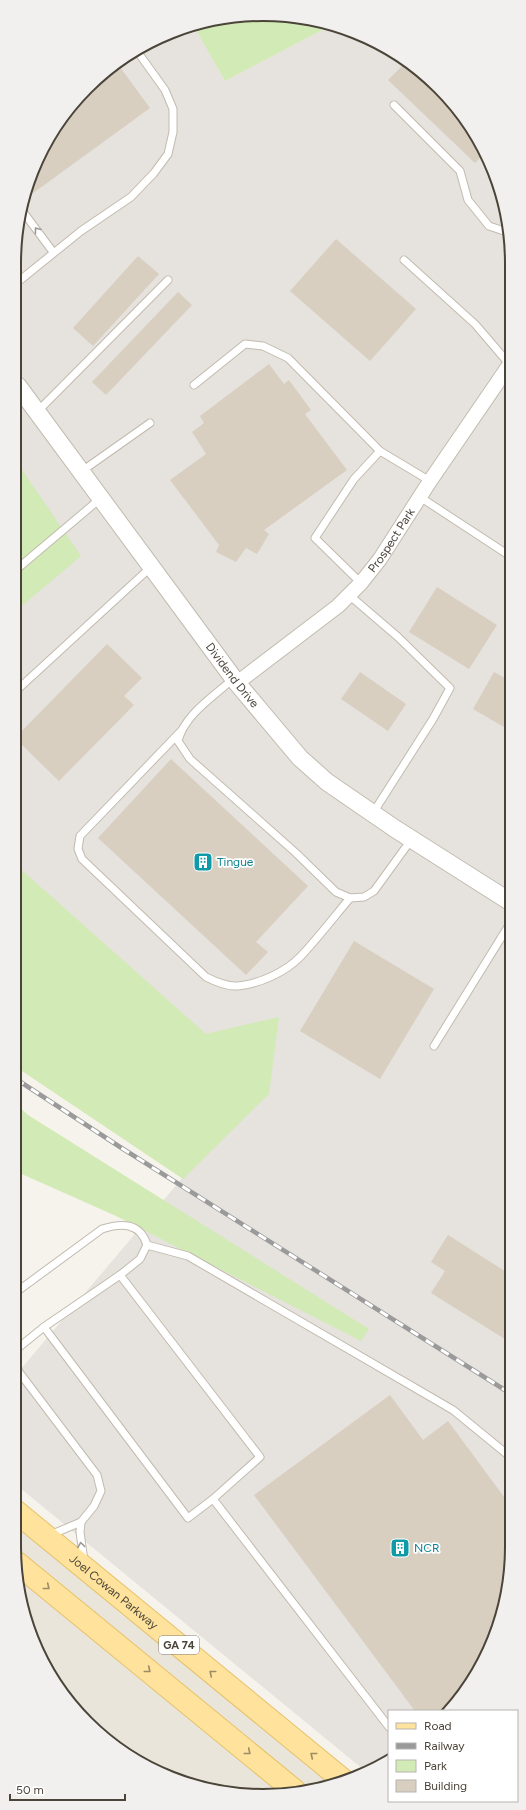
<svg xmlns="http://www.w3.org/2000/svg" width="526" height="1810" viewBox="0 0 526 1810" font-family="Figtree,sans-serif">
	<rect width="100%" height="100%" fill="#f6f3ec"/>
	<polygon fill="#eae5da" points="14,1521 120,1613 342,1780 328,1787 246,1795 153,1770 76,1711 33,1642 14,1547"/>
	<polygon fill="#e6e2dd" points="330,26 387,47 450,99 486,153 510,231 507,1595 470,1685 446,1711 389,1711 389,1757 364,1770 14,1483 15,1376 260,1086 16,898 19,215 56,125 124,56 194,27 225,81"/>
	<g fill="#d2eab5">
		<polygon points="214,19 311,19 330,26 225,81 194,27"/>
		<polygon points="18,464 81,556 17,610"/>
		<polygon points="16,865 206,1034 279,1017 269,1094 183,1179 16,1067"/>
		<polygon points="16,1104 28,1115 369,1329 361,1341 116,1216 15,1171"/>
	</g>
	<g fill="#d8cfc1">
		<polygon points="406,62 450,99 486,152 475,163 388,80"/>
		<polygon points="117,63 150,108 25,199 56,125"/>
		<polygon points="336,239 416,309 370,361 290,291"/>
		<polygon points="138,256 159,274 93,346 73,328"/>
		<polygon points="178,292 192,305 106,395 92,382"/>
		<polygon points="269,364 284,384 289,380 311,410 305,414 347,470 264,530 269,534 257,554 246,548 236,562 216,552 219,545 170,480 206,454 192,432 204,423 200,416"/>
		<polygon points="437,587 497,625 469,669 409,632"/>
		<polygon points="107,644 142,678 124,696 134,705 59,781 17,740 17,736"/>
		<polygon points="360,672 406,704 388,731 341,699"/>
		<polygon points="494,672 509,680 509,730 473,709"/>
		<polygon points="171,759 308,886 256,942 268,952 246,975 98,838"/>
		<polygon points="354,941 434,989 380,1079 300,1031"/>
		<polygon points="448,1235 508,1273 508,1341 431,1293 445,1271 431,1262"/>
		<polygon points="390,1395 423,1440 448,1421 507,1501 507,1595 470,1685 446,1711 415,1711 254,1495"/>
	</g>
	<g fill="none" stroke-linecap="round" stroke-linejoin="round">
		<g stroke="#c2bbae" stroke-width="9">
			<g id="service">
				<polyline points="394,105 460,171 468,200 489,226 510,233"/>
				<polyline points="21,209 53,252"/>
				<polyline points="404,260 475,324 510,365"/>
				<polyline points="19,281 81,231 131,197 154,173 168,154 173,132 173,109 165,90 137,51"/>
				<polyline points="194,385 245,344 263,346 288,358 380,451 430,481"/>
				<polyline points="37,412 168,280"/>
				<polyline points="82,471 150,423"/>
				<polyline points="420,497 507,554"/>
				<polyline points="17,569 101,498"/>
				<polyline points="361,583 315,538 354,479 380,451"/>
				<polyline points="349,595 398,637 450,688 433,719 373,813"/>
				<path d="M 233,679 C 214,696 184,715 178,741 L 190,759 L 296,853 L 336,892 L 350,898 L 364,897 L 374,891 L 411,840"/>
				<polyline points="17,690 151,567"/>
				<path d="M 181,731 L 80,836 L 78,849 L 82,859 L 206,977 C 216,982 227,987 238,986 C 259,984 286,972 301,956 C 318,938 334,917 350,898"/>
				<polyline points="434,1046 509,925"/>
				<polyline points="147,1245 188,1256 453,1410 508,1455"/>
				<path d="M 15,1293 L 102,1229 C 121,1223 140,1222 147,1245 L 140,1259 L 120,1275"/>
				<polyline points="44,1327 120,1275 260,1457 213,1499"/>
				<polyline points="81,1522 80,1532 84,1561"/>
				<polyline points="50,1535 81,1522 94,1506 101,1491 97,1475 19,1372 15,1360 18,1348 44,1327 188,1518 213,1499 389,1727"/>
			</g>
		</g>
		<g stroke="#c2bbae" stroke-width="16">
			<g id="minor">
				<path id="s1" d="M 237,683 L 338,606 L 361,583 L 380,559 L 430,481 L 510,364"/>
			</g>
		</g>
		<g stroke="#c2bbae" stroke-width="19">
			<g id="tertiary">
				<path id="s2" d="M 18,386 L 237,683 L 300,758 L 327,782 L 394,828 L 509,901"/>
			</g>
		</g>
		<g stroke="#e6c16a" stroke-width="24">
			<g id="primary">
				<path id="s3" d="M 14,1510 L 343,1780"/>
				<polyline points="17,1563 295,1791"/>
			</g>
		</g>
		<use href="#service" stroke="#fff" stroke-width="7"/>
		<use href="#minor" stroke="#fff" stroke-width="14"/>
		<use href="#tertiary" stroke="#fff" stroke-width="17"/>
		<use href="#primary" stroke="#ffe39c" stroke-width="22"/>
		<g stroke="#9a9a9a" stroke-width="4.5">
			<polyline id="rail" points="16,1079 120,1147 508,1392"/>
		</g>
		<use href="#rail" stroke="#fff" stroke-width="3" stroke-dasharray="9" stroke-linecap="butt"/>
	</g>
	<defs><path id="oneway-chevron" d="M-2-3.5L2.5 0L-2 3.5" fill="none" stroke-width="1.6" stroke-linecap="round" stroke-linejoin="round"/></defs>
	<g stroke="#9c9892">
		<use href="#oneway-chevron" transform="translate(37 230) rotate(-127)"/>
		<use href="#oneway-chevron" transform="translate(81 1545) rotate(-98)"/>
	</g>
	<g stroke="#9c8c66">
		<use href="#oneway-chevron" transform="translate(47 1587) rotate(39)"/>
		<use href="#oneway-chevron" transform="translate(148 1670) rotate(39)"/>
		<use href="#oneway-chevron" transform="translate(212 1673) rotate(-141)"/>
		<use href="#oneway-chevron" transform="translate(248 1752) rotate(39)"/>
		<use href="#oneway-chevron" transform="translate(313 1755) rotate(-141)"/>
	</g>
	<defs>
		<g id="building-square" transform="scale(1)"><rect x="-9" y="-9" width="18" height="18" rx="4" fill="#0f9aa8" stroke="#fff"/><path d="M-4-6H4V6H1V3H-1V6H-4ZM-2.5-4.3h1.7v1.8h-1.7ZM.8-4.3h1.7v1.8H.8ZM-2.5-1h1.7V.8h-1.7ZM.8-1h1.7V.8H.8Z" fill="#fff"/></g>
	</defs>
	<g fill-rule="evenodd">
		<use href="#building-square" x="203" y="862"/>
		<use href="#building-square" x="400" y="1548"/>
	</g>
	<g text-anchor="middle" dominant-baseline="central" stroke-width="3.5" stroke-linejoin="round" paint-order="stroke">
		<rect fill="#fff" stroke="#817c74" stroke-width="1" x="159" y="1636" width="40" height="18" rx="3"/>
		<g font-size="11" font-weight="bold" fill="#4b4439">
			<text x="179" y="1645">GA 74</text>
		</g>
		<g font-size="12" fill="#4b4439" stroke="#fff">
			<text stroke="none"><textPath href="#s1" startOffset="212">Prospect Park</textPath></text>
			<text stroke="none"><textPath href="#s2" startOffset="360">Dividend Drive</textPath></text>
			<text stroke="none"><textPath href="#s3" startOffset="129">Joel Cowan Parkway</textPath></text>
		</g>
		<g font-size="12" fill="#0d838f" stroke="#fff" text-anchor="start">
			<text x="217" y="862">Tingue</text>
			<text x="414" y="1548">NCR</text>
		</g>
	</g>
	<path d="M0 0H526V1810H0ZM263 21H263A242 242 0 0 1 505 263V1547A242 242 0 0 1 263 1789H263A242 242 0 0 1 21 1547V263A242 242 0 0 1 263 21Z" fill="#f1f0ef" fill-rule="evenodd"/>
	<path fill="none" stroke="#4b4439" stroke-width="2" d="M263 21H263A242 242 0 0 1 505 263V1547A242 242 0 0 1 263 1789H263A242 242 0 0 1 21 1547V263A242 242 0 0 1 263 21Z"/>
	<rect x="388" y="1710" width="130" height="92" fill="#ffffff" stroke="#b7b4b0"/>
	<rect x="396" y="1723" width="20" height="6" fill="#ffe39c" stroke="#b7b4b0"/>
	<text x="424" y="1730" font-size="12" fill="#4b4439">Road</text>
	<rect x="396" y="1743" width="20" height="6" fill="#9a9a9a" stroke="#b7b4b0"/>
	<text x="424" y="1750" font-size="12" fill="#4b4439">Railway</text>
	<rect x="396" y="1760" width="20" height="12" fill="#d2eab5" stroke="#b7b4b0"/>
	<text x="424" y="1770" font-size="12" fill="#4b4439">Park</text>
	<rect x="396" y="1780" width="20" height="12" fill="#d8cfc1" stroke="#b7b4b0"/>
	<text x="424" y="1790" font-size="12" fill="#4b4439">Building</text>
	<path d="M10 1794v6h115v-6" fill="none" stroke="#4b4439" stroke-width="2"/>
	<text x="16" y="1794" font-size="12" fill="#4b4439" stroke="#ffffff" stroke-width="3" paint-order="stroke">50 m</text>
</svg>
